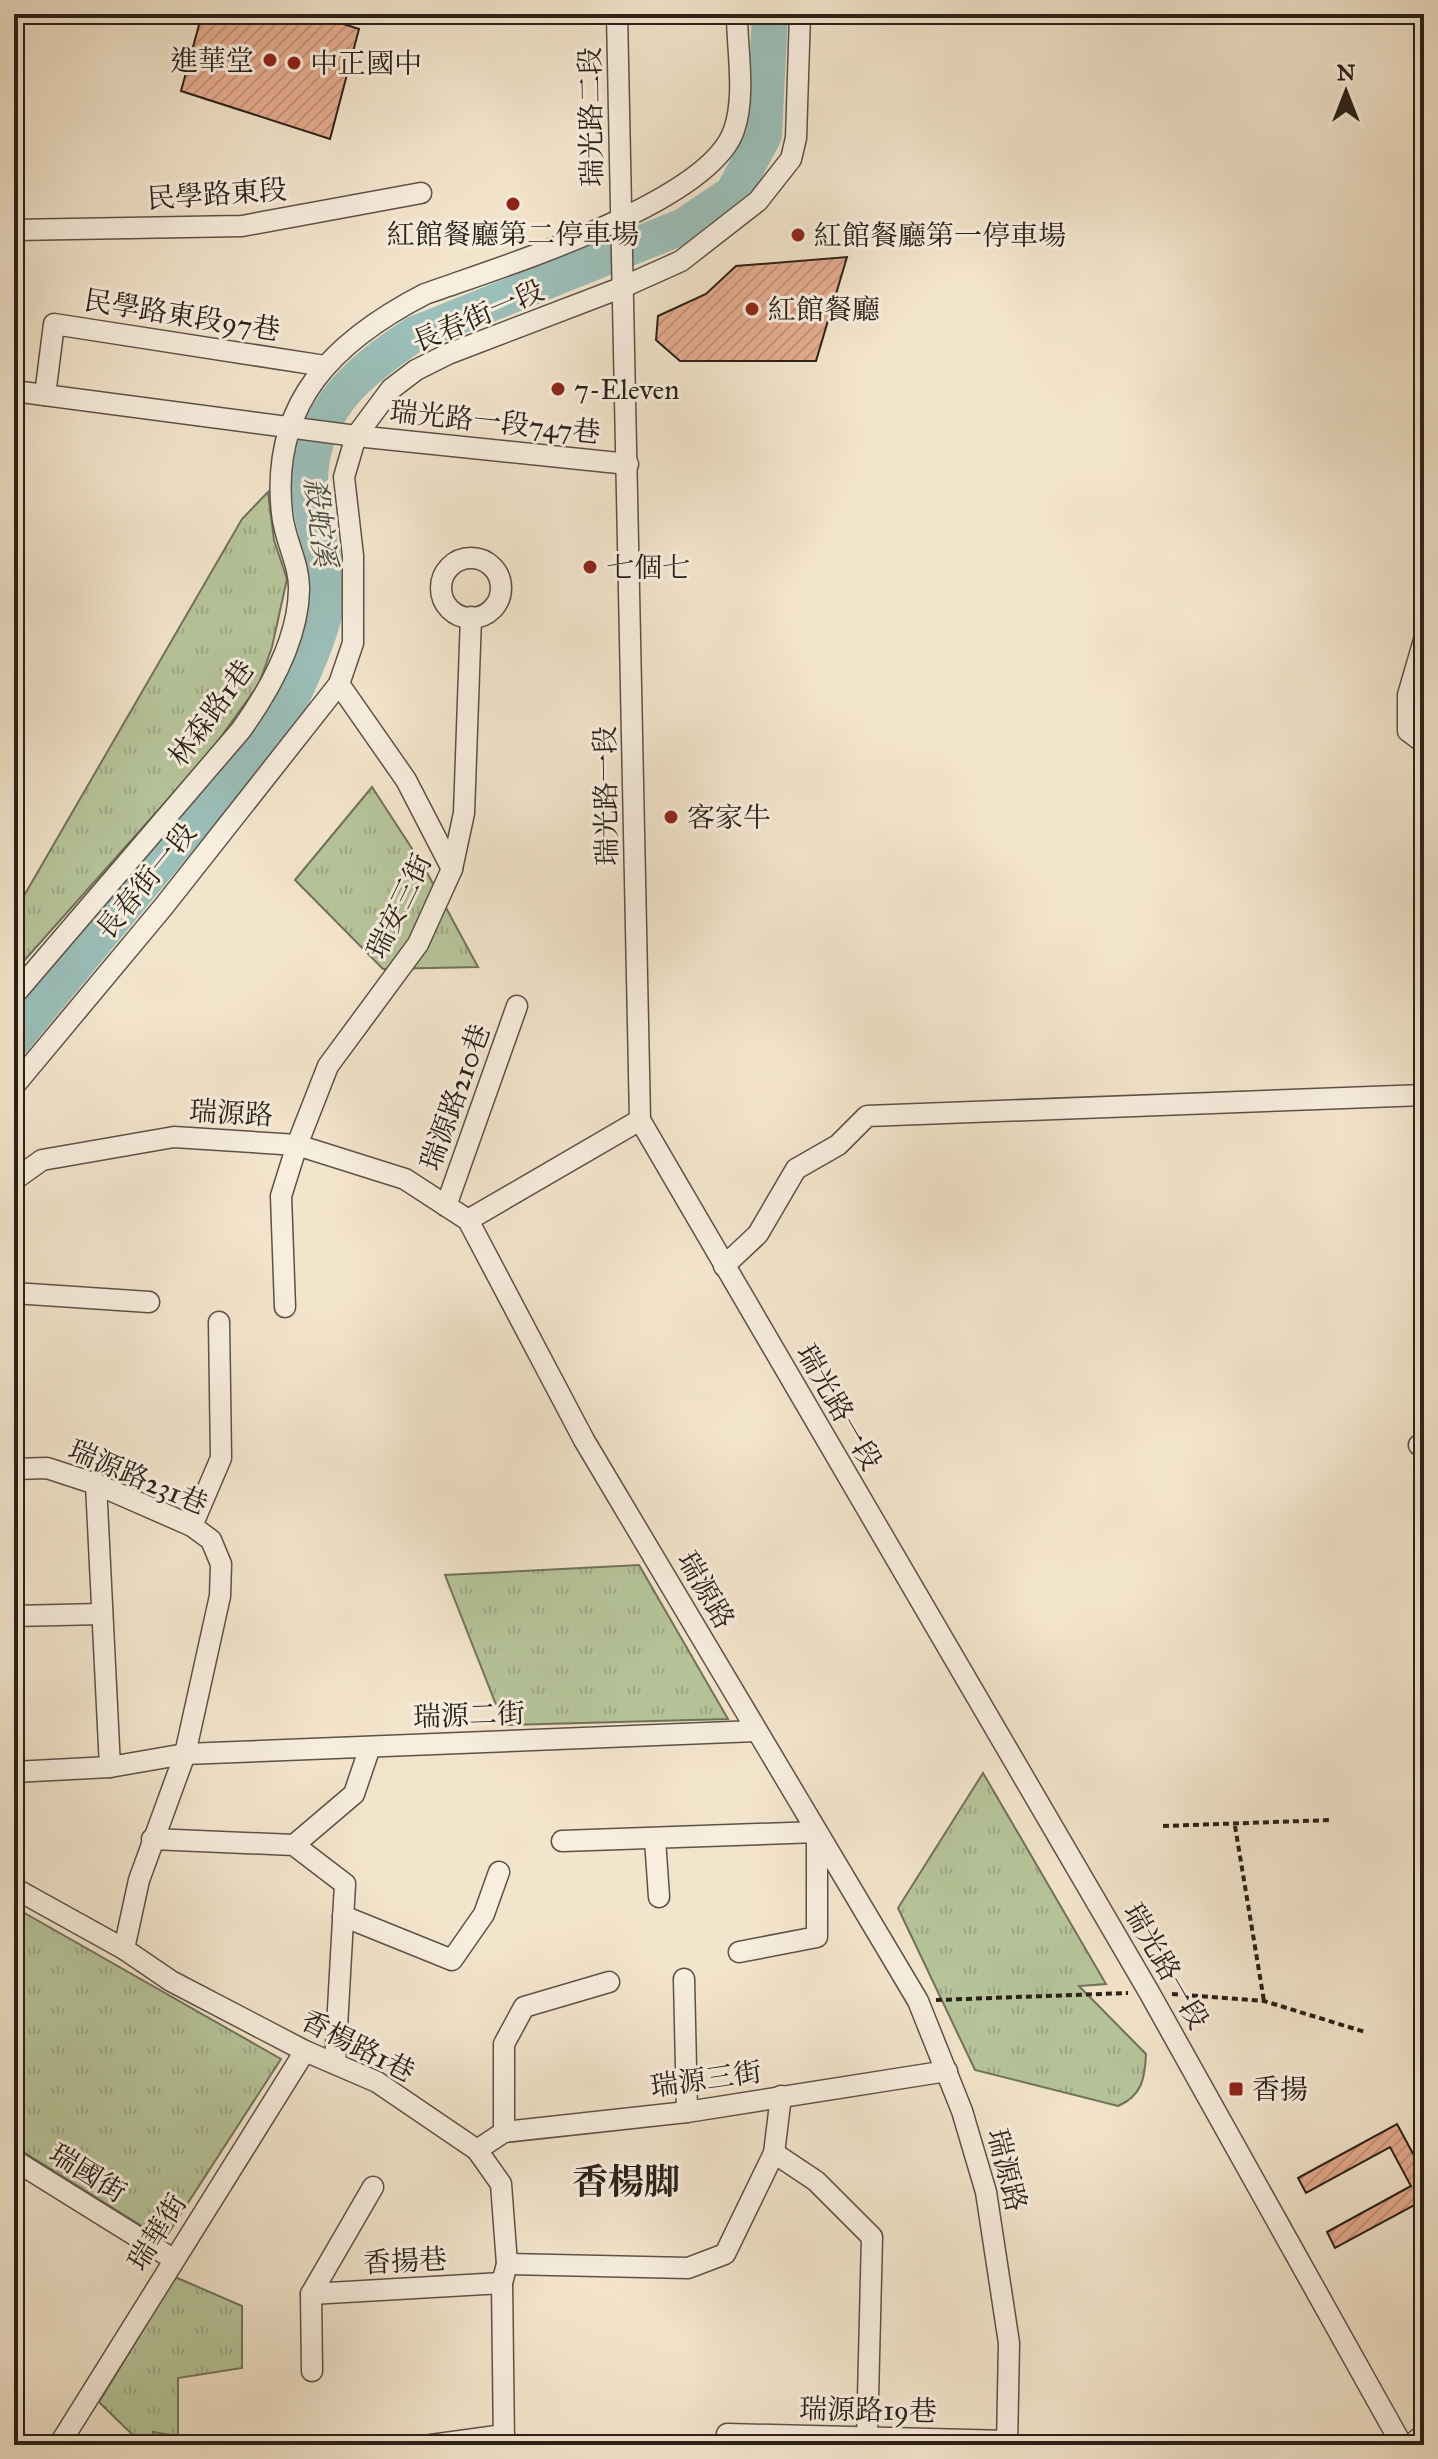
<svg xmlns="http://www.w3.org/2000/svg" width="1438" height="2459" viewBox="0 0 1438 2459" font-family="'IM FELL Great Primer','Noto Serif TC',serif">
	<defs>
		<pattern id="grass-tufts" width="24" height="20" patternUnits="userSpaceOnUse" patternTransform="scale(2)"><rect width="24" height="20" fill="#b7c59b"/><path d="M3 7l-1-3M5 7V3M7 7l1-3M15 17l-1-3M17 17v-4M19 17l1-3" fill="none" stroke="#9ea985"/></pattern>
		<pattern id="building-hatch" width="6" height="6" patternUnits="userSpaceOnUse" patternTransform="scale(2)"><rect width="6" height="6" fill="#e6ac8f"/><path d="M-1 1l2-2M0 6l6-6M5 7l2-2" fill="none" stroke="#c5947b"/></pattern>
	</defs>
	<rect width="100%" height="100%" fill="#f3e5cc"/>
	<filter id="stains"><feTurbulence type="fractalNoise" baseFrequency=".0025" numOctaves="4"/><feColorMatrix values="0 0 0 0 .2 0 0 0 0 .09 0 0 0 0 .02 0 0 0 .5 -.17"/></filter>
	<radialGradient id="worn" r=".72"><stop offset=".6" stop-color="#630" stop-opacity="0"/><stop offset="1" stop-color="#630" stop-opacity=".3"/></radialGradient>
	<g fill="url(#grass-tufts)" stroke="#70735a" stroke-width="2">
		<polygon points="268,492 274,540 287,579 272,647 259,684 210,752 14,972 14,913 242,519"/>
		<polygon points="372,787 424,867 478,967 383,969 295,880"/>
		<polygon points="639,1565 728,1719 504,1725 445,1575"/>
		<path d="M 983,1773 L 1106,1984 L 1079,1986 L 1146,2054 C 1145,2078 1142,2096 1118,2106 L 975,2070 L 898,1908 Z"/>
		<polygon points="14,1907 281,2059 164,2240 14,2146"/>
		<polygon points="175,2277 242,2306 242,2368 178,2378 178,2436 153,2432 155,2445 143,2445 99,2402"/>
	</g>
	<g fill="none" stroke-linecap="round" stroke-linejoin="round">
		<path stroke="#9bbfb9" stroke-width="36" d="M 14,1039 L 286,710 C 300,680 331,616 328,583 C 325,553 311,524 310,493 C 306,415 355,373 415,334 L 684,226 L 733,193 L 764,135 L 770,14"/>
	</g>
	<g fill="url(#building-hatch)" stroke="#2a2119" stroke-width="2">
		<polygon points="202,14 312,14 359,29 330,139 181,91"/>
		<polygon points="472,14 506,14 503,24"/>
		<polygon points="847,257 816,361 680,361 656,340 658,316 706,294 736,266"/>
		<polygon points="1397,2124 1424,2174 1424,2200 1335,2248 1327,2232 1411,2186 1390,2147 1306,2193 1298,2178"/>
	</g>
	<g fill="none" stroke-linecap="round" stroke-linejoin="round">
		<g stroke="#5c5246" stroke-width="23">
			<g id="minor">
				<polyline points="617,14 640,1120 1149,1992 1402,2445"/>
				<polyline points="14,230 242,226 421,193"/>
				<polyline points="14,391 356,436 628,464"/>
				<polyline points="45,395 54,324 325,366"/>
				<circle cx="471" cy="588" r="30"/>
				<polyline points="1424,640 1408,695 1408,731 1424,743"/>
				<polyline points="339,684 406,780 452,869"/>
				<path d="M 14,995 L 241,730 C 269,691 298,640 299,590 C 300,564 284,539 282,513 C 270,403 334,341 425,294 C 497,268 709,204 734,130 C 746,96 737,50 737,14"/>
				<polyline points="14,1086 164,906 339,684 353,643 353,556 344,477 356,436 391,389 416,370 448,354 623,287 681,261 758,201 791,159 796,138 800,14"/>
				<polyline points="14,1180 42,1160 174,1137 297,1145 405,1179 468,1220 584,1440 918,2001 962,2111 986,2192 1009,2343 1007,2445"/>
				<polyline points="446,1206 517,1006"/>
				<polyline points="468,1220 640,1120"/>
				<polyline points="724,1266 758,1234 796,1169 838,1145 867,1116 1424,1095"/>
				<polyline points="14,1293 149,1302"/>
				<polyline points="285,1307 281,1196 297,1145 328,1066 418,944 452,869 464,813 471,617"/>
				<polyline points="1419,1445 1424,1445"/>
				<polyline points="14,1469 47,1468 96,1484 192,1526 211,1540 221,1564 220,1596 185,1754 139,1880 124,1949 171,1981 305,2051 377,2082 477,2150 501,2184 507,2264 502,2283 504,2445"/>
				<polyline points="96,1484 110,1767"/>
				<polyline points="192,1526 221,1458 219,1322"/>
				<polyline points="14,1616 102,1614"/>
				<polyline points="14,1772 110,1767 185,1754 756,1731"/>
				<polyline points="152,1839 294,1845 345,1884 335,2063"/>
				<polyline points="655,1839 659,1897"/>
				<polyline points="562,1841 817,1832 817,1937 739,1952"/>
				<polyline points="294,1845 354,1794 370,1747"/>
				<polyline points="14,1888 124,1949"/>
				<polyline points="343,1916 452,1960 484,1914 499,1872"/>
				<polyline points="684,1979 687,2112"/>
				<polyline points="504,2132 504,2044 524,2007 609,1982"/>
				<polyline points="477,2150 504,2132 687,2112 947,2071"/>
				<polyline points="774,2153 816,2181 872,2237 867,2438"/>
				<polyline points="14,2160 173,2259"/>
				<polyline points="507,2264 688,2268 725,2254 774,2153 781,2096"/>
				<polyline points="311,2294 502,2283"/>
				<polyline points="312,2371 311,2294 373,2187"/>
				<polyline points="727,2434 1008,2441"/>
				<polyline points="59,2445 305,2051"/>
				<polyline points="431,2445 504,2435"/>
				<polyline points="1411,2445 1424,2434"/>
			</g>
		</g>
		<g stroke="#2a2119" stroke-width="4" stroke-dasharray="6 4" stroke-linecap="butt">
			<polyline points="1163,1826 1331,1820"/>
			<polyline points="1235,1826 1264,2001"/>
			<polyline points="1172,1994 1264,2001 1365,2032"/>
			<polyline points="936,2000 1128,1993"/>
		</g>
		<use href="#minor" stroke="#f7eede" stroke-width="20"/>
	</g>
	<g fill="#8f2418" stroke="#f7eede" stroke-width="3">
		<circle cx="270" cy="60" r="8"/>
		<circle cx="294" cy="63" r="8"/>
		<circle cx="513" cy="204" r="8"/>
		<circle cx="798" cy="235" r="8"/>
		<circle cx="752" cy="309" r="8"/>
		<circle cx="558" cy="389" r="8"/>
		<circle cx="590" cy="567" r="8"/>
		<circle cx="671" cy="817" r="8"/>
		<rect x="1228" y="2081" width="16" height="16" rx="4"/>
	</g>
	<g text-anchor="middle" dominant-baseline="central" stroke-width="6" stroke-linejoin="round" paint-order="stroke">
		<g font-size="28" fill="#2a2119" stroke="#f7eede" text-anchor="start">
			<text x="254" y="60" text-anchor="end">進華堂</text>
			<text x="310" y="63">中正國中</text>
			<text x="513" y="234" text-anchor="middle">紅館餐廳第二停車場</text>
			<text x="814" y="235">紅館餐廳第一停車場</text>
			<text x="768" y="309">紅館餐廳</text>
			<text x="574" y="389">7-Eleven</text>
			<text x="606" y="567">七個七</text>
			<text x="687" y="817">客家牛</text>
			<text x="1252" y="2089">香揚</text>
		</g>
		<g font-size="28" fill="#2a2119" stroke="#f7eede">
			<text transform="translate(591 117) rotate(-91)">瑞光路二段</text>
			<text transform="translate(217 194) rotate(-4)">民學路東段</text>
			<text transform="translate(182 315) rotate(9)">民學路東段97巷</text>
			<text transform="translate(478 316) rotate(-23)">長春街一段</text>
			<text transform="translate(495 422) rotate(6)">瑞光路一段747巷</text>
			<text transform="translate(211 713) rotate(-54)">林森路1巷</text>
			<text transform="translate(606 796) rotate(-91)">瑞光路一段</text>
			<text transform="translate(146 881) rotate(-51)">長春街一段</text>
			<text transform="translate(399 906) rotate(-64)">瑞安三街</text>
			<text transform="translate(455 1097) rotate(-70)">瑞源路210巷</text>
			<text transform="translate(231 1113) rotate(3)">瑞源路</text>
			<text transform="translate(839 1407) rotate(60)">瑞光路一段</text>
			<text transform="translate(138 1477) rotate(23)">瑞源路231巷</text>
			<text transform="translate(706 1590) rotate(60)">瑞源路</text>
			<text transform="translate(469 1715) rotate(-2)">瑞源二街</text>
			<text transform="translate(1166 1966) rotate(60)">瑞光路一段</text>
			<text transform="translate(358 2046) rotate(27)">香楊路1巷</text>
			<text transform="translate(706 2079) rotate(-8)">瑞源三街</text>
			<text transform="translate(1007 2170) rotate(76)">瑞源路</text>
			<text transform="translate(88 2173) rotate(32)">瑞國街</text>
			<text transform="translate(157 2232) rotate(-58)">瑞華街</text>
			<text transform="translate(405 2261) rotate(-3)">香揚巷</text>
			<text transform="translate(868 2410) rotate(1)">瑞源路19巷</text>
		</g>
		<g font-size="30" font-style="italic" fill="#4c5049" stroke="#f7eede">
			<text transform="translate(320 522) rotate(83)">殺蛇溪</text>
		</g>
		<g font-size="36" font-weight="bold" fill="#2a2119" stroke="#f7eede">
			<text x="626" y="2182">香楊脚</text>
		</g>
	</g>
	<rect width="1438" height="2459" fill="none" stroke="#f3e5cc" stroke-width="48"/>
	<rect x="16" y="16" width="1406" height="2427" fill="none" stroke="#2a2119" stroke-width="4"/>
	<rect x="24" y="24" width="1390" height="2411" fill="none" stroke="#2a2119" stroke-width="2"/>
	<g transform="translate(1346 92)" stroke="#f7eede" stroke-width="6" paint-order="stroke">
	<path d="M0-6L14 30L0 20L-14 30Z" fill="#2a2119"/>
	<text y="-12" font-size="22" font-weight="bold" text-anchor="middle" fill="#2a2119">N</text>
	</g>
	<rect width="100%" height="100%" filter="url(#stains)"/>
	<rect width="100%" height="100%" fill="url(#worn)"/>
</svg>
